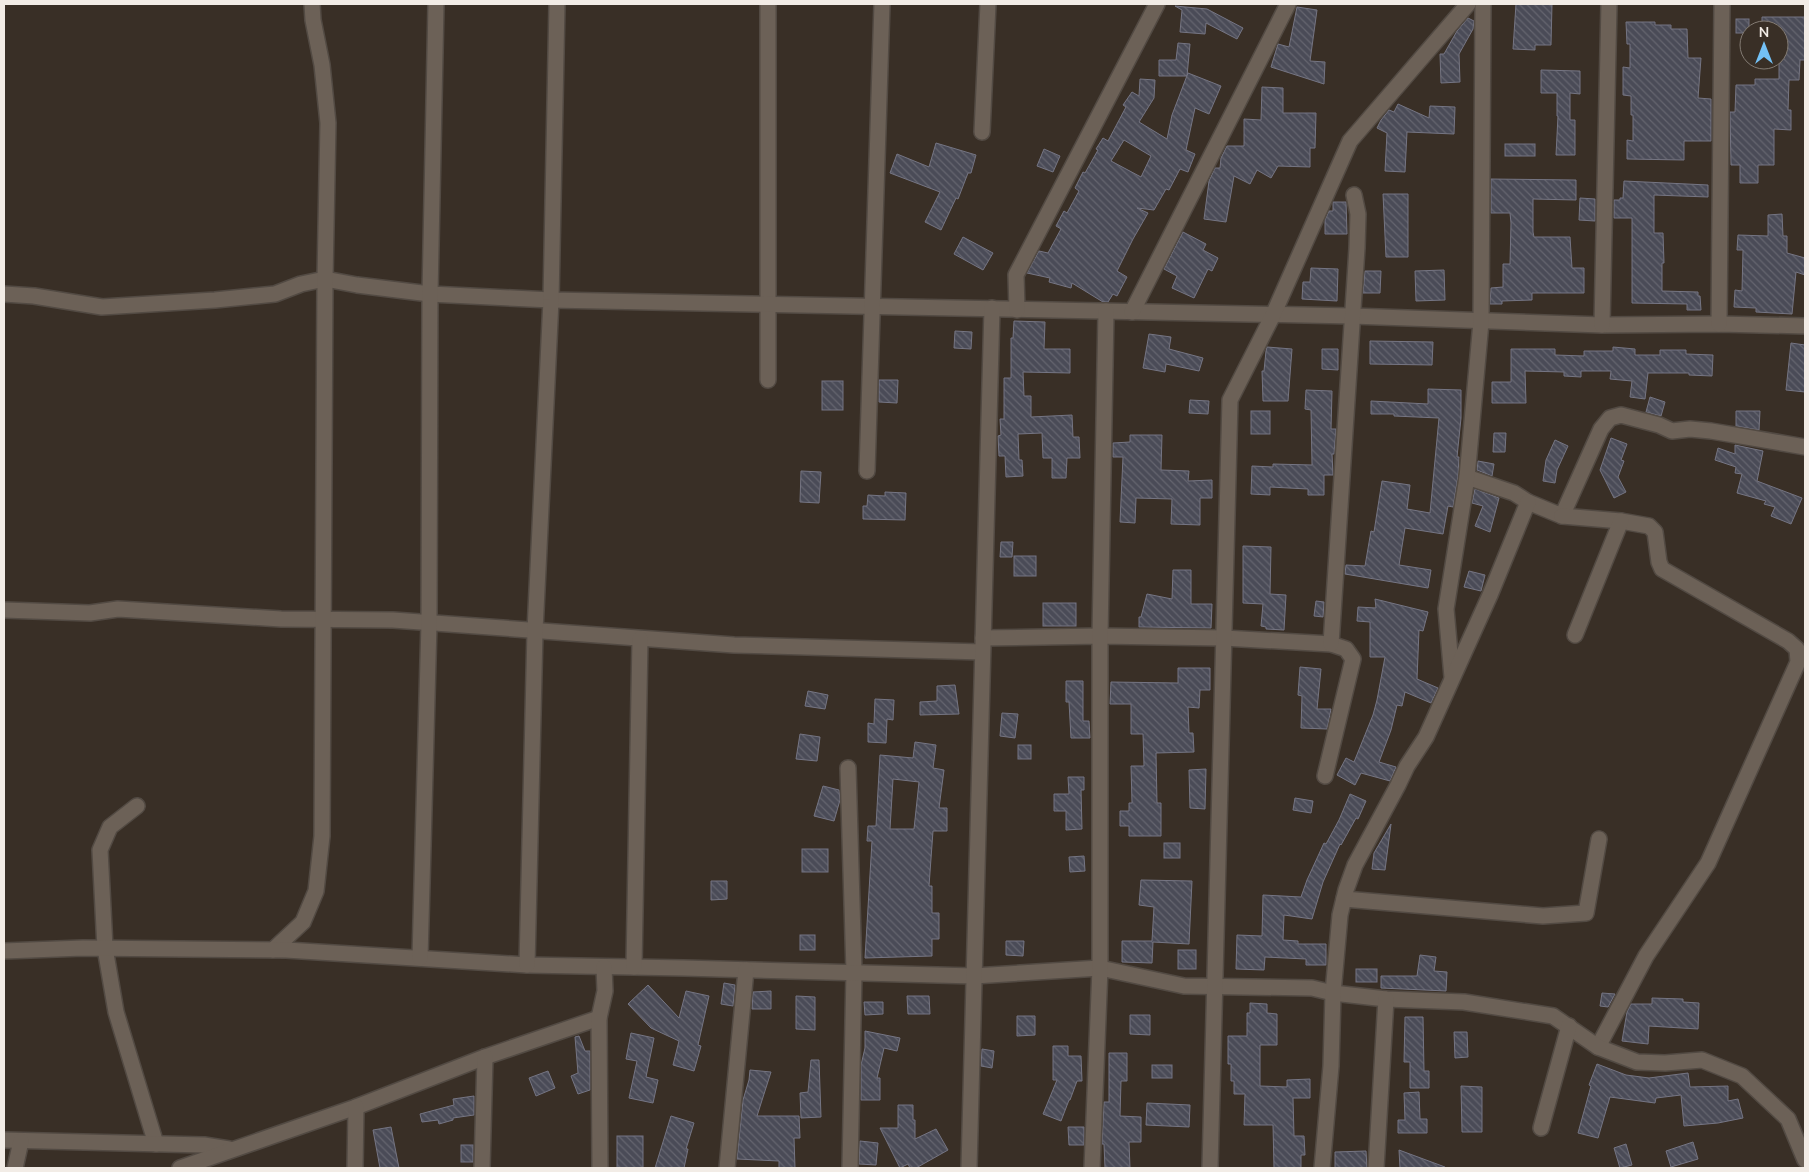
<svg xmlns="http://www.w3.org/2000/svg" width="1809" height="1172" viewBox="0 0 1809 1172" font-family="'Nunito Sans',sans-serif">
	<defs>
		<pattern id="building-back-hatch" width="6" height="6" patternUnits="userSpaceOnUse" patternTransform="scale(1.25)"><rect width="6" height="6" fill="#4a4b57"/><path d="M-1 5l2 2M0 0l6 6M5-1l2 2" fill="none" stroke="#65656f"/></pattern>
	</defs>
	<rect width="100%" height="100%" fill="#392f26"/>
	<g fill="url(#building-back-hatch)" stroke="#757583" fill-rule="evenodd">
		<polygon points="1516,4 1552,4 1551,45 1535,45 1535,50 1513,49"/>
		<polygon points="1175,6 1207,9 1243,28 1237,39 1206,23 1205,34 1180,32 1182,10"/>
		<polygon points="1297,7 1317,10 1310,61 1325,62 1324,84 1271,67 1278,44 1289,47"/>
		<polygon points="1762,17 1805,17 1805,60 1800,60 1799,80 1789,80 1788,110 1791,110 1791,130 1774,129 1774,165 1758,165 1758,183 1740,183 1740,165 1731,165 1730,112 1735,112 1736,85 1755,85 1755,79 1779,79 1779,30 1762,30"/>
		<polygon points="1468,18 1474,21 1473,29 1459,54 1460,82 1441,83 1440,54 1444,54 1457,31"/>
		<rect x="1736" y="19" width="13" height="14"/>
		<polygon points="1626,22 1655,22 1655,25 1671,25 1671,29 1687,29 1688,58 1701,58 1698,98 1711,99 1711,141 1684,141 1684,160 1627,159 1627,140 1633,141 1633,115 1631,115 1631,96 1623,95 1623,67 1630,68 1630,44 1627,44"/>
		<polygon points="1178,43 1190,44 1187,76 1159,76 1159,60 1176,60"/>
		<polygon points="1541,70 1580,71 1580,94 1570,93 1570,120 1575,120 1575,155 1556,155 1558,116 1557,116 1557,93 1541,93"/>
		<path d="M 1188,73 L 1221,86 L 1209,114 L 1195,108 L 1186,150 L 1195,154 L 1188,172 L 1180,169 L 1169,190 L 1166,189 L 1154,210 L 1137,208 L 1148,213 L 1133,239 L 1117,271 L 1127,277 L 1117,296 L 1113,294 L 1108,302 L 1103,302 L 1072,283 L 1071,288 L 1049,282 L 1050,278 L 1027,273 L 1039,251 L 1048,253 L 1061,229 L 1056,226 L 1064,211 L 1067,213 L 1079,191 L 1075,188 L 1083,172 L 1085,173 L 1098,150 L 1096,149 L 1103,138 L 1108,141 L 1126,107 L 1123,105 L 1132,92 L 1139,96 L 1140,79 L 1155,80 L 1154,98 L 1139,122 L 1167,139 L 1172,115 ZM 1124,140 L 1151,156 L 1141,177 L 1111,161 Z"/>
		<polygon points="1262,87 1283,88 1283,113 1316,113 1315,148 1310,148 1310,167 1278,166 1271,178 1257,170 1250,184 1234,176 1226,222 1204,219 1209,181 1215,168 1220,168 1221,158 1227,146 1244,146 1244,119 1261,120"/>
		<polygon points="1398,104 1429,118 1430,106 1455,107 1454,134 1407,132 1405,172 1385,171 1387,133 1377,128 1381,120 1389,110 1394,112"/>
		<polygon points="936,143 976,155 971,173 968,173 958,199 956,198 941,230 925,222 940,192 890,173 897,154 929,167"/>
		<rect x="1505" y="144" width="30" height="12"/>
		<polygon points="1044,149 1060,156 1053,172 1037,166"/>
		<polygon points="1491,179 1576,180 1576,200 1533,199 1533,232 1534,237 1570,237 1572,268 1584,268 1584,293 1532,293 1532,300 1502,301 1502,304 1490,304 1491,288 1503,287 1503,264 1510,264 1511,223 1510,213 1491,213"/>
		<polygon points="1624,181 1708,185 1708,197 1654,195 1654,233 1663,233 1664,263 1662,263 1662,291 1698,292 1698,296 1700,296 1701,310 1687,310 1687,304 1632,303 1632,218 1614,218 1614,200 1620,200 1620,198 1623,198"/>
		<polygon points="1383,194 1408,194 1408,257 1386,257"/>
		<polygon points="1580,198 1595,199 1595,221 1579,220"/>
		<polygon points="1333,202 1346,202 1347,234 1325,234 1325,220 1329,211 1333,211"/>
		<polygon points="1782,214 1783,236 1787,236 1787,253 1805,258 1805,275 1796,272 1792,314 1756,312 1756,308 1734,307 1735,290 1742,291 1743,250 1737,250 1738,235 1768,236 1768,215"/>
		<polygon points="1183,232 1206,244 1203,250 1218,258 1212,271 1208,269 1194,298 1172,288 1177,276 1164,269"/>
		<polygon points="963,237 993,253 983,270 954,254"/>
		<polygon points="1311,268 1338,269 1337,301 1302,299 1303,282 1310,282"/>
		<polygon points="1444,270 1445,300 1416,301 1415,271"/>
		<polygon points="1365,271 1381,271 1380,293 1363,293"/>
		<polygon points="1014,321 1045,322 1044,349 1070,349 1070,373 1023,372 1024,396 1031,396 1031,417 1072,415 1073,437 1079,437 1080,458 1067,458 1066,478 1052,478 1052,458 1043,458 1042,433 1018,434 1019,460 1022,460 1023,476 1006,477 1005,456 999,456 998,436 1001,435 1000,419 1004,419 1004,378 1011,378 1011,338 1013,338"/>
		<polygon points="955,331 972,332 971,349 954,348"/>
		<polygon points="1149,334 1171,337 1169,349 1203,358 1199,371 1166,364 1165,372 1143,368"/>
		<polygon points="1370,341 1433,342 1432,365 1370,364"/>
		<polygon points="1791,343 1805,345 1805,392 1786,390"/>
		<polygon points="1267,347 1292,349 1288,401 1263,401 1262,371 1264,371 1266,351"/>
		<polygon points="1613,347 1635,349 1635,355 1660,355 1660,350 1686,350 1686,354 1713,355 1712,376 1689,375 1689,373 1648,373 1645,399 1630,397 1632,381 1610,379 1611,371 1581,371 1581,377 1564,376 1564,372 1525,371 1526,403 1492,403 1492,382 1511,382 1511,349 1555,349 1555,355 1584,356 1584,351 1613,351"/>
		<polygon points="1322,349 1338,349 1338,370 1322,369"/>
		<polygon points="879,380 898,380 897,403 879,402"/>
		<rect x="822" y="381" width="21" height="29"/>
		<polygon points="1428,389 1461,390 1461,418 1457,457 1459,457 1458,476 1453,507 1448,506 1443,534 1405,528 1399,565 1431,570 1428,588 1345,574 1346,565 1365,566 1371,531 1374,532 1382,481 1410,485 1407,509 1430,513 1439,418 1394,416 1394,414 1371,414 1371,401 1428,404"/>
		<polygon points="1306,390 1332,391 1331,429 1336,429 1334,454 1332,454 1333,475 1324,475 1324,495 1308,495 1308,489 1270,487 1270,495 1251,494 1252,466 1273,467 1273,464 1312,465 1311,410 1305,409"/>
		<polygon points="1650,397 1665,402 1661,416 1646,412"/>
		<polygon points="1190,400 1209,401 1208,414 1189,413"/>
		<rect x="1251" y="411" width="19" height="23"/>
		<polygon points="1736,411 1760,411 1759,430 1736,426"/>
		<polygon points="1494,433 1506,433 1505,452 1493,452"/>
		<polygon points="1130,435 1162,435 1161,470 1189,471 1188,481 1212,480 1212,498 1200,498 1200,525 1171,524 1172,499 1136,498 1135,523 1120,522 1123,457 1113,457 1113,443 1130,442"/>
		<polygon points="1611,438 1627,444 1621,460 1624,461 1618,477 1626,492 1614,498 1600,470"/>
		<polygon points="1555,440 1568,446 1557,470 1555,483 1543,481 1546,460"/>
		<polygon points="1735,445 1763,451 1757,481 1802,498 1791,524 1771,516 1775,507 1764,504 1766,501 1737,493 1742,474 1735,473 1736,467 1715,460 1718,448 1735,454"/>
		<polygon points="1478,461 1494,464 1492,476 1477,470"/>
		<polygon points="801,471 821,472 819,503 800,502"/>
		<polygon points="1475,489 1499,498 1490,532 1475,526 1483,506 1472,503"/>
		<polygon points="885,492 906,493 905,520 863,519 863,506 867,506 868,495 885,496"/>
		<polygon points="1001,542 1013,542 1012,557 1000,557"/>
		<polygon points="1243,546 1271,547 1270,594 1286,595 1284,630 1266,629 1266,627 1261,626 1263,604 1243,603"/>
		<rect x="1014" y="556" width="22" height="20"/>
		<polygon points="1173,570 1191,570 1191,604 1212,604 1211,628 1139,627 1139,617 1141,617 1147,594 1172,599"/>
		<polygon points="1469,571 1485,575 1481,591 1464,587"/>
		<polygon points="1375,599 1428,612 1423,631 1419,630 1417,679 1438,688 1431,703 1405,692 1402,706 1397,705 1391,730 1379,762 1396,767 1390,781 1361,773 1355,785 1337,775 1346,758 1354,762 1373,715 1377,700 1385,657 1370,657 1370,622 1357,621 1358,607 1376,608"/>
		<polygon points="1316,601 1324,602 1323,617 1314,616"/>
		<rect x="1043" y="603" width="33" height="23"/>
		<polygon points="1300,667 1321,669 1317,709 1331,709 1327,729 1301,728 1302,696 1298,695"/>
		<polygon points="1178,668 1210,668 1210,690 1200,690 1199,708 1188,707 1189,733 1193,733 1194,752 1156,753 1157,803 1161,803 1161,836 1129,836 1129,826 1120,826 1120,811 1129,811 1129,803 1132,803 1131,766 1144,766 1143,734 1131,734 1131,704 1110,704 1111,682 1178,683"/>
		<polygon points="1066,681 1083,681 1083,721 1089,721 1090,738 1071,738 1069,702 1066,702"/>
		<polygon points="955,685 959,714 920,715 920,702 937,701 937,686"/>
		<polygon points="808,691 828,695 825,709 805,706"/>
		<polygon points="875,699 894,700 893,720 887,719 886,743 868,742 868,723 874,724"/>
		<polygon points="1002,713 1018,714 1015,738 1000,736"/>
		<polygon points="800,734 820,737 817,761 796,759"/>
		<path d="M 915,742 L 936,745 L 933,768 L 944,770 L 939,808 L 947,808 L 947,831 L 933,831 L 929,886 L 932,886 L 932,913 L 939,913 L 939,939 L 932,939 L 932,956 L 865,958 L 872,841 L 867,841 L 868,826 L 876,826 L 880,755 L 913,758 ZM 893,779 L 919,782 L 914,829 L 890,829 Z"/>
		<rect x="1018" y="745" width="13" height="14"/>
		<polygon points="1206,769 1205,809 1190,808 1189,770"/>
		<polygon points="1068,777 1084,777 1084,790 1081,790 1082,829 1066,830 1066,811 1054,811 1054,794 1069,794"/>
		<polygon points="823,786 839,790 840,800 834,821 814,816"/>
		<polygon points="1350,794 1366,801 1358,819 1356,818 1341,845 1340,844 1323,882 1312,919 1284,915 1283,940 1298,941 1298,944 1326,944 1326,965 1306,965 1306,959 1265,957 1264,970 1236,969 1237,935 1262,936 1263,895 1301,897 1307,880 1324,843 1326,844 1339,820"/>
		<polygon points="1295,798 1313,801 1311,813 1293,810"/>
		<polygon points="1391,824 1385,870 1372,869 1374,853"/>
		<rect x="1164" y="843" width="16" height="15"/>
		<rect x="802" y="849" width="26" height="23"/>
		<polygon points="1084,856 1085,871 1070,872 1069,857"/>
		<polygon points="1141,880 1192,881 1189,944 1153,942 1152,963 1122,962 1122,941 1152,941 1154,907 1139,905"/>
		<polygon points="711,881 727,881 727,899 711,900"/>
		<rect x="800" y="935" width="15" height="15"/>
		<polygon points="1006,941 1024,941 1023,956 1006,955"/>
		<rect x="1178" y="950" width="18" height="19"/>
		<polygon points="1420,955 1436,957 1434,971 1447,972 1446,991 1381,988 1381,976 1417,976"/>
		<rect x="1356" y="969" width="21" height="13"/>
		<polygon points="724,983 735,985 733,1006 721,1004"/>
		<polygon points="648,985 679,1018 686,991 709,996 698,1045 701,1046 694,1071 673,1065 679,1041 651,1028 628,1004"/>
		<polygon points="771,991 771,1009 752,1009 753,992"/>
		<polygon points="1602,993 1615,994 1608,1007 1600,1006"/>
		<polygon points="796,996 815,997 815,1030 796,1029"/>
		<polygon points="907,996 929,996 930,1014 908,1014"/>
		<polygon points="1652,998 1683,999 1683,1002 1699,1003 1698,1029 1649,1026 1648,1044 1622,1041 1627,1012 1631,1004 1652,1004"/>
		<polygon points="864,1002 883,1002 883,1014 865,1015"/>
		<polygon points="1250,1003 1267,1004 1267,1013 1277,1014 1277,1045 1260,1045 1260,1086 1287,1087 1287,1080 1310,1079 1310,1098 1293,1098 1294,1136 1304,1136 1305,1155 1301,1155 1301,1168 1274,1168 1273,1125 1244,1125 1245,1094 1234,1094 1234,1081 1231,1081 1231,1064 1228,1064 1228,1036 1247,1036 1247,1013 1250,1013"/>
		<polygon points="1130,1015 1150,1015 1150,1035 1130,1034"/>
		<polygon points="1017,1016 1035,1016 1035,1035 1017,1036"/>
		<polygon points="1405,1017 1423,1017 1424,1071 1429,1071 1429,1088 1410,1088 1410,1062 1404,1062"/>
		<polygon points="865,1031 900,1038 897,1051 884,1048 877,1078 880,1078 880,1100 861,1100 861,1065 865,1048"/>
		<polygon points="1454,1032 1467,1032 1468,1057 1455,1058"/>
		<polygon points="631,1033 654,1038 646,1077 658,1080 653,1103 629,1098 637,1061 626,1059"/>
		<polygon points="579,1036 585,1051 590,1051 590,1090 578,1094 571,1076 578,1073 575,1037"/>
		<polygon points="1053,1046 1068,1046 1068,1056 1081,1056 1082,1081 1077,1081 1070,1100 1069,1100 1061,1121 1043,1114 1057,1080 1053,1080"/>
		<polygon points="982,1049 994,1051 992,1068 981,1066"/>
		<polygon points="1109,1053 1127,1053 1127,1081 1121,1081 1120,1116 1141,1117 1141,1142 1129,1142 1130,1168 1105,1168 1104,1144 1102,1144 1104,1102 1109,1102"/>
		<polygon points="811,1060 819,1060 821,1117 801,1118 800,1093 808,1092"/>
		<polygon points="1597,1064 1626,1075 1649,1078 1688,1073 1690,1087 1728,1086 1728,1101 1738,1099 1743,1118 1718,1123 1684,1126 1681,1095 1656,1098 1655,1103 1610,1097 1598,1138 1578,1133 1591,1086 1589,1085"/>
		<rect x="1152" y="1065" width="20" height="13"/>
		<polygon points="750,1070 771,1072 757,1116 799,1116 800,1138 794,1138 795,1168 779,1168 779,1161 737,1159 743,1100 749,1080"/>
		<polygon points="548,1071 555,1088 536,1096 529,1078"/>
		<polygon points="1461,1086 1482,1087 1482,1132 1462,1132"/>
		<polygon points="1419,1092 1420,1119 1427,1119 1427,1133 1398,1133 1398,1120 1405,1120 1404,1093"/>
		<polygon points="474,1096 474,1115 453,1118 453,1120 439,1124 438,1120 422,1122 420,1114 454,1105 453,1099"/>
		<polygon points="1147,1103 1190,1105 1189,1127 1146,1125"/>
		<polygon points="898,1105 913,1105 913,1120 915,1120 915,1139 936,1129 948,1150 916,1168 910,1168 908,1164 900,1168 880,1128 898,1128"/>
		<polygon points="671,1116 694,1123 686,1149 688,1149 684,1168 655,1168"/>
		<polygon points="391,1127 399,1168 380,1168 373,1130"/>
		<polygon points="1068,1127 1084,1127 1084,1145 1069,1145"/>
		<rect x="617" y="1136" width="26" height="32"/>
		<polygon points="860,1141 878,1143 876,1165 859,1164"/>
		<polygon points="1693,1142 1698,1159 1671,1167 1666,1151"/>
		<polygon points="1626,1144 1632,1165 1620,1168 1614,1148"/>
		<rect x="461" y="1145" width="12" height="17"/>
		<polygon points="1399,1150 1445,1167 1444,1168 1400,1168"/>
		<polygon points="1366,1151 1367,1168 1335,1168 1335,1152"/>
	</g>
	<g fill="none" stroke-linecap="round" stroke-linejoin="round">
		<g stroke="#524a43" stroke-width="18">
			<g id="minor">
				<polyline points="768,4 768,380"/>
				<polyline points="982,132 988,4"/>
				<polyline points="4,294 34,296 102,307 215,300 275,294 301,284 325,279 357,285 430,294 551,300 1352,316 1602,325 1719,324 1805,326"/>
				<polyline points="1017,310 1016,275 1157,4"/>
				<polyline points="1132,312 1288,4"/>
				<polyline points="1719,324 1722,4"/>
				<polyline points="1602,325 1609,4"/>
				<polyline points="867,471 882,4"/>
				<polyline points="1467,477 1514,493 1528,502 1562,516 1601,429 1610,418 1621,415 1659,425 1672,431 1690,429 1711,431 1805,447"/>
				<polyline points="1562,516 1621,521 1649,526 1655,532 1659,562 1662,569 1788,641 1797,649 1798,662 1708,863 1646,956 1598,1047"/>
				<polyline points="4,610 90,613 118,609 281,619 393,620 734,645 982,652"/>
				<polyline points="1575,635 1621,521"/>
				<polyline points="983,638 1100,636 1224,638 1331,644 1346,649 1353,659 1325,776"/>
				<polyline points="1331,644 1357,248 1358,214 1354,195"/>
				<polyline points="1452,677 1446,609 1467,477 1481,322 1483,4"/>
				<polyline points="848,768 854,972 850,1168"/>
				<polyline points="137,806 110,827 100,850 105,948 116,1012 156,1144"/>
				<polyline points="1344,899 1543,916 1586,913 1599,839"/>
				<polyline points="273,950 303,922 316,891 322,836 325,279 328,123 322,65 313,20 312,4"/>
				<polyline points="4,951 83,948 286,950 527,965 684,968 974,976 1100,968 1184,986 1312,988 1333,993 1386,999 1464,1002 1553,1016 1598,1047 1637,1062 1665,1063 1702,1060 1742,1076 1788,1119 1805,1160"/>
				<polyline points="420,958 429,623 430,294 436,4"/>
				<polyline points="527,965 535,631 551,300 557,4"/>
				<polyline points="634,967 640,639"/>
				<polyline points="1541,1128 1569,1026"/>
				<polyline points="4,1140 204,1145 229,1149"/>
				<polyline points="15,1168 21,1141"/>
				<polyline points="180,1168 356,1107 485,1057 599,1018"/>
				<polyline points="355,1168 356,1107"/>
				<polyline points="482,1168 485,1057"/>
				<polyline points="600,1168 599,1018 605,991 604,967"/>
				<polyline points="727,1168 746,970"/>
				<polyline points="969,1168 992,308"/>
				<polyline points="1092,1168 1100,968 1100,636 1106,311"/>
				<polyline points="1210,1168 1230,400 1273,315 1350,141 1468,4"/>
				<polyline points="1322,1168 1331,1066 1333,993 1340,915 1346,890 1355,865 1398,785 1407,766 1426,737 1490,595 1528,502"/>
				<polyline points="1376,1168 1386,999"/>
			</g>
		</g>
		<use href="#minor" stroke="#6c6157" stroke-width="15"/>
	</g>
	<rect width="1809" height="1172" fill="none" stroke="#f2ece6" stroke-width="10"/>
	<g transform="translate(1764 45)"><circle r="24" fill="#392f26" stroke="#837b73"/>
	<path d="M0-4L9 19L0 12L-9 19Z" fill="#73c1f6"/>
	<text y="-8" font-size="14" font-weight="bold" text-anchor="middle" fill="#f2ece6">N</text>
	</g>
</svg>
